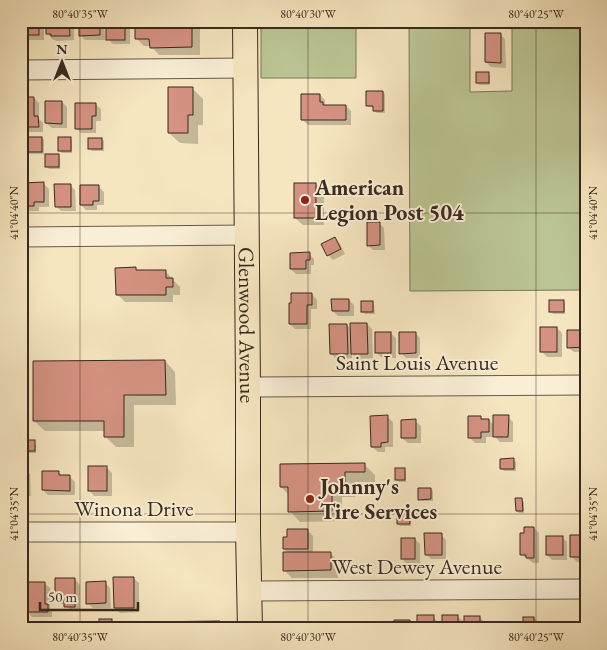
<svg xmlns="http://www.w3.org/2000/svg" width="607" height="650" viewBox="0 0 607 650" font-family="'EB Garamond',serif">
	<rect width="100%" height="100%" fill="#f6e6c0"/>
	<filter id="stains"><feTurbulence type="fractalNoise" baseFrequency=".004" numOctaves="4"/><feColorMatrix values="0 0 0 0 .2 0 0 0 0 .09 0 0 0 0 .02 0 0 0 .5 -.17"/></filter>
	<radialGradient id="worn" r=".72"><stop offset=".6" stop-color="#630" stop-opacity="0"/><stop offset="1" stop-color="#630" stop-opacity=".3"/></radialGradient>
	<g fill="#bbc593" stroke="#7a775a">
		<polygon points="261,21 356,22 356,78 261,78"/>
		<polygon points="409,21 470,21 470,92 512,91 512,21 586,21 586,290 410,291"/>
	</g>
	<g fill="#0003">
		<polygon points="21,21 44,21 44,40 25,40 21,36"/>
		<polygon points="47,21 74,21 74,40 57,41 52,39 47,33"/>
		<polygon points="80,21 104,21 105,40 85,40 80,35"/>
		<polygon points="108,21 128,21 130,23 130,44 113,44 108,39"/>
		<polygon points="192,21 200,29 200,55 159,55 151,46 144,46 136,38"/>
		<polygon points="500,34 505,39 506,68 491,67 486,62"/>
		<polygon points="488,73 490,76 490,85 479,85 477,83"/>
		<polygon points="192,88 203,99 203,125 198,125 198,144 180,143 169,133"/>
		<polygon points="383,92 385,94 385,113 377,113 374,111 374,107 369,107 367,105"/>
		<polygon points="320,95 325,100 325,107 346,106 351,111 351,125 308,125 303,120"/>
		<polygon points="34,98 39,103 39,119 43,123 43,132 21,132 21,99"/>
		<polygon points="62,102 67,107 67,128 52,128 46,123"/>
		<polygon points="95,104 101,109 101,121 96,121 96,133 81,133 76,128"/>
		<polygon points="42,138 44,140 44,154 29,154 26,152"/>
		<polygon points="70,138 72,140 72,153 62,153 59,151"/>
		<polygon points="102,139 104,141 104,151 92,151 90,149"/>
		<polygon points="58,156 60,158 60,169 49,169 47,167"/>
		<polygon points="44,184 49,189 49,207 39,207 39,211 28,211 23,206"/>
		<polygon points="316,184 324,192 324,225 303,225 295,218"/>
		<polygon points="70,185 75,190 76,211 61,211 56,206"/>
		<polygon points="99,187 104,192 104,205 97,205 97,210 86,210 81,205"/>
		<polygon points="379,223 384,228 385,250 373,250 368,245"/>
		<polygon points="335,239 340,244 345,254 333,260 328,255"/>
		<polygon points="309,254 314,259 314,265 311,265 311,274 296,274 291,269"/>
		<polygon points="136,269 139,272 165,271 180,287 180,295 173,295 173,302 125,302 117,294"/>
		<polygon points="312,294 317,300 317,309 311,309 311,329 295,329 290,324"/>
		<polygon points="349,300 354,305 354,316 338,316 333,311"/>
		<polygon points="563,301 565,303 565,314 553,314 551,312"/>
		<polygon points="372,302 374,304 375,314 365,314 362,312"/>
		<polygon points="367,324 372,329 373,358 358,359 352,353 352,358 336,359 331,353 347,325 352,330"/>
		<polygon points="557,328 562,333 562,357 547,357 542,352"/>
		<polygon points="585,331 586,352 574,352 568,347"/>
		<polygon points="390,333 396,338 396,358 382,358 377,353"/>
		<polygon points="415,333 420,338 420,358 406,358 401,353"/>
		<polygon points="165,361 175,372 176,405 134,405 134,447 116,447 106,437 106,431 45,431 34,421"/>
		<polygon points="387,417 393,422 393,447 385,447 385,452 378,452 372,447"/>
		<polygon points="480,417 483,420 489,420 495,426 508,417 513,422 513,442 500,442 495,437 486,437 486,443 475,443 470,438"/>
		<polygon points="415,421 421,426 421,443 408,443 402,438"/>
		<polygon points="34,442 36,444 36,453 24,453 22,451"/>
		<polygon points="513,460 516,462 516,471 504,471 502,469"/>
		<polygon points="364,464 375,475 375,482 355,482 355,497 342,497 342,521 300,522 290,511 289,495 281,487"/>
		<polygon points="107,468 112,473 112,496 94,496 89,490"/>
		<polygon points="21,469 25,469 30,474 31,496 21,496"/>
		<polygon points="404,469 406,471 406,482 399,482 396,479"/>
		<polygon points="59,473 63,477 70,477 75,482 75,495 48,495 43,490"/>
		<polygon points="431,489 433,491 433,501 422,501 420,499"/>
		<polygon points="522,500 524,502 524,513 519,513 517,511"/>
		<polygon points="409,512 411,515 411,526 400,526 398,524"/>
		<polygon points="534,528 539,533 539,563 533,563 521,554 525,535"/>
		<polygon points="307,530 313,536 313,553 330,553 338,561 338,578 292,578 284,570 288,553 284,549"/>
		<polygon points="441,535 446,540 446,559 431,559 426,554"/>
		<polygon points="585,536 586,562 577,562 572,557"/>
		<polygon points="562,537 567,542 567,560 552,560 547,555"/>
		<polygon points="415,539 420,544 420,564 407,564 402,559"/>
		<polygon points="133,578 139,583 139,612 120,613 115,608"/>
		<polygon points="75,579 80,585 80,611 71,611 65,604 62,604 56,599"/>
		<polygon points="44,583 50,588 50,608 52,611 52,617 32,617 27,611"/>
		<polygon points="105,583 110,588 111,608 93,608 88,603"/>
		<polygon points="457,616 463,621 463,629 443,629"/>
		<polygon points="433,617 438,622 438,629 419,629"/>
		<polygon points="480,617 485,623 485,629 465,629"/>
		<polygon points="534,618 539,623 539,629 524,629"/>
		<polygon points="21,621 25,623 25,629 21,629"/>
		<polygon points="112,621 114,623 114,629 100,629"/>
		<polygon points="410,621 415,626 415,629 395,629"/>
		<polygon points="220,622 227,629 144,629"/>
	</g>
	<g fill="#d59282" stroke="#392920">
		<rect x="21" y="21" width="18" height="14"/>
		<polygon points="46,21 69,21 70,36 51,36 51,34 46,34"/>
		<polygon points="79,21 100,21 100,35 79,36"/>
		<rect x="106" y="21" width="19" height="19"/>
		<polygon points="135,21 192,21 192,47 150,48 149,39 135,39"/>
		<polygon points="485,33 501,33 501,63 485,62"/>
		<rect x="476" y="72" width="13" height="11"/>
		<polygon points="168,87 193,87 193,115 188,115 188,133 168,133"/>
		<polygon points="366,91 383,91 383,111 373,111 373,106 366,106"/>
		<polygon points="301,94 320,94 320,102 323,102 323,105 346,105 346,120 301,120"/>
		<polygon points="21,97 34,97 34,116 38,116 39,127 21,127"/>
		<polygon points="45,101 62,101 62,124 45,123"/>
		<polygon points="75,103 96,103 96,116 92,116 92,129 75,129"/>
		<rect x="25" y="137" width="17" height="15"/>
		<rect x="58" y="137" width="13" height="14"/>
		<rect x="88" y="138" width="14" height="11"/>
		<rect x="45" y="154" width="14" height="13"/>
		<polygon points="44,182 44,202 34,202 34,206 22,206 22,183"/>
		<rect x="294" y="183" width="22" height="35"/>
		<polygon points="54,184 71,184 71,207 55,207"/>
		<polygon points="80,185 99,185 99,201 93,201 93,205 80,205"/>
		<polygon points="367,222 380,222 380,245 367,246"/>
		<polygon points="335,237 341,249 327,256 321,244"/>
		<polygon points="310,252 310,260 306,260 306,269 290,269 290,253"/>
		<polygon points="136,267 136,270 166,270 166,278 173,278 173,287 166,287 166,295 116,295 115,268"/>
		<polygon points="291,293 312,293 312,305 307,305 307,324 289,324 289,303 291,303"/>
		<polygon points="331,299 349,299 349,311 332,311"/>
		<rect x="549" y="300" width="15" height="12"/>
		<rect x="361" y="301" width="12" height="11"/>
		<polygon points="350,323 367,323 368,354 351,354"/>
		<polygon points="329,324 347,324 348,354 330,354"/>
		<rect x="540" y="327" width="17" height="25"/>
		<polygon points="567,330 585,330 586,347 567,348"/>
		<rect x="375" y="332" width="16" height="21"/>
		<polygon points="399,332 416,332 416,353 399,354"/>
		<polygon points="165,360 166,395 124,395 124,437 104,437 104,421 33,421 33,361"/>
		<polygon points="388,415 388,442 381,443 381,447 371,447 370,416"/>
		<polygon points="493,415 509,415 508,437 493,437"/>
		<polygon points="468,416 481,416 481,419 489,419 489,432 481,432 481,438 468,438"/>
		<polygon points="416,419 416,438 401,438 401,420"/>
		<rect x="21" y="440" width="14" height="11"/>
		<polygon points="514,458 514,469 500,469 500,459"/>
		<polygon points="365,463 365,472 345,472 345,487 332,487 332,511 288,512 288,487 280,487 280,464"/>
		<rect x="88" y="466" width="19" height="25"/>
		<polygon points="21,467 25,467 26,491 21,491"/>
		<rect x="395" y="468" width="10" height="12"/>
		<polygon points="42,471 59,471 59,475 70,475 70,491 42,490"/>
		<polygon points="418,488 431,488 431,499 418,500"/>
		<polygon points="515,498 522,498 523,511 516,511"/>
		<polygon points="397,511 409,511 410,524 397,524"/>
		<polygon points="524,527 534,527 534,558 526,558 526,555 520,555 520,533 524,533"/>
		<polygon points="287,529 308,529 308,549 283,549 283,537 287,537"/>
		<polygon points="424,533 442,533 442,555 425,555"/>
		<polygon points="570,535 585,535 586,557 570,557"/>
		<rect x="546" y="536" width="17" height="19"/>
		<rect x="401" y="538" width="14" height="21"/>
		<polygon points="283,552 331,552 331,570 283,571"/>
		<polygon points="113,577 134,577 134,608 114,608"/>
		<polygon points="55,578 75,578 75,607 64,607 64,600 55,600"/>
		<polygon points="106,581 106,603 86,604 86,582"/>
		<polygon points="26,582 45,582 45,604 48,604 48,612 26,612"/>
		<rect x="417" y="615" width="17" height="14"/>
		<rect x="442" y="615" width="16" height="14"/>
		<rect x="464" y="616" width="16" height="13"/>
		<rect x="523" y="617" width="11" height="12"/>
		<rect x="99" y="619" width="13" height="10"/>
		<polygon points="394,620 410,620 411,629 394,629"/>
		<polygon points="220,621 221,629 142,629 142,622"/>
		<rect x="68" y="624" width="15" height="5"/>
		<rect x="43" y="625" width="10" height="4"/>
	</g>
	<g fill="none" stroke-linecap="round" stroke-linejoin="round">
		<g stroke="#685848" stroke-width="21">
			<g id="minor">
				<polyline points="21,70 245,68"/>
				<polyline points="21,237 247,235"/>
				<polyline points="248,387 586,385"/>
				<polyline points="21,532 248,532"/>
				<polyline points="249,591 586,589"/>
			</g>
		</g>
		<g stroke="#392920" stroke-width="26">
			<g id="major">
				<path id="s1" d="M 245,21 L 248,387 L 248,532 L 250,629"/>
			</g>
		</g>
		<use href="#minor" stroke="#f9efd6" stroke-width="19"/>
		<use href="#major" stroke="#f6e6c0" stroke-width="24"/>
	</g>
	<path fill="none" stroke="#392920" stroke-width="1" stroke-opacity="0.45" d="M 80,21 L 80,629M 308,21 L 308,629M 536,21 L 536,629M 21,213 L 586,213M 21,514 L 586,514"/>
	<g fill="#8f2418" stroke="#f9efd6" stroke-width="2">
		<circle cx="305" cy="200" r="5"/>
		<circle cx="310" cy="499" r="5"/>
	</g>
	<g text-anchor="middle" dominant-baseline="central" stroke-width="4" stroke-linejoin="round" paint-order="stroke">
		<g font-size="22" font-weight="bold" fill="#392920" stroke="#f9efd6" text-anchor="start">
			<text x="315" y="187">American<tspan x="315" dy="25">Legion Post 504</tspan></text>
			<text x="320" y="486">Johnny's<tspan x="320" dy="25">Tire Services</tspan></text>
		</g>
		<g font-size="22" fill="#392920" stroke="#f9efd6">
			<text stroke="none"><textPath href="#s1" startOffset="304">Glenwood Avenue</textPath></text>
			<text x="417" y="362">Saint Louis Avenue</text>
			<text x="134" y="508">Winona Drive</text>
			<text x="417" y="566">West Dewey Avenue</text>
		</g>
	</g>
	<rect width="607" height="650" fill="none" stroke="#f6e6c0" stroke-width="55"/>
	<g transform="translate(62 62)" stroke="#f9efd6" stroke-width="4" paint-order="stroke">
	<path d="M0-4L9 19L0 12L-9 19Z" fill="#392920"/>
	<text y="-8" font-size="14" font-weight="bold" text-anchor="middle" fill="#392920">N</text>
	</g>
	<path d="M40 602v8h98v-8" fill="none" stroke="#392920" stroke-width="2.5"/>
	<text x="48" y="602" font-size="15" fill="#392920" stroke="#f9efd6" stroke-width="4" paint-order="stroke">50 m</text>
	<rect x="28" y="28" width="552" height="594" fill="none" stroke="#392920" stroke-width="2"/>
	<g font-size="12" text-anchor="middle" fill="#392920">
		<text x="80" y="18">80°40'35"W</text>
		<text x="308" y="18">80°40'30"W</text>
		<text x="536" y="18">80°40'25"W</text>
		<text transform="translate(14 213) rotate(-90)" y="4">41°04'40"N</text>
		<text transform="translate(593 213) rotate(-90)" y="4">41°04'40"N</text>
		<text transform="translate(14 514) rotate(-90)" y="4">41°04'35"N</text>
		<text transform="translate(593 514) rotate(-90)" y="4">41°04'35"N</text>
		<text x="80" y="641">80°40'35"W</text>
		<text x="308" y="641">80°40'30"W</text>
		<text x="536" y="641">80°40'25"W</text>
	</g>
	<rect width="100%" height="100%" filter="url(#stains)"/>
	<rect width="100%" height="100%" fill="url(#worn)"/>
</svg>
